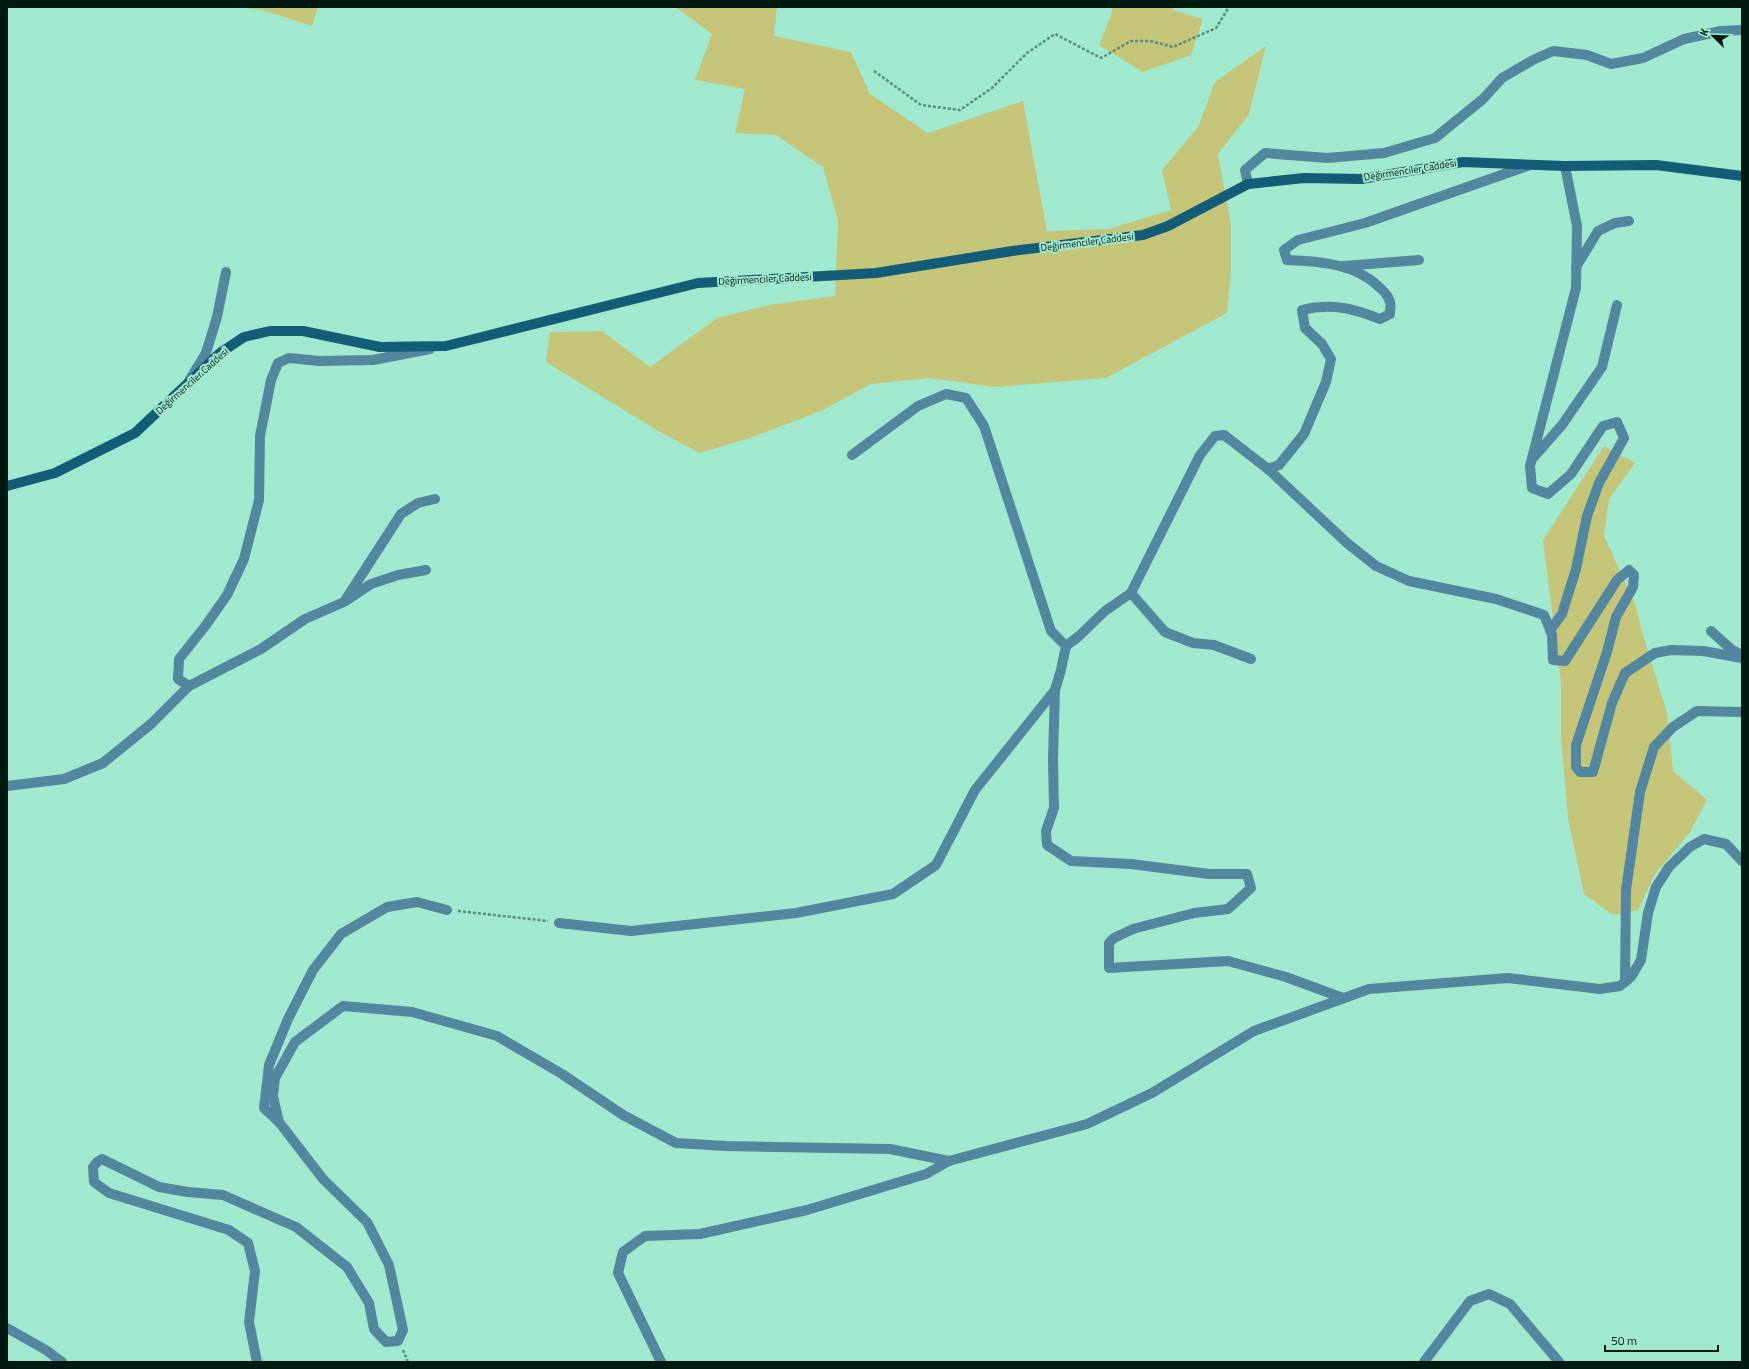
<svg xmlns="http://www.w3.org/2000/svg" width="1749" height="1369" viewBox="0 0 1749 1369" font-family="'Titillium Web',sans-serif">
	<rect width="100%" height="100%" fill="#a1e9ce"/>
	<g fill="#c5c57a">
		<polygon points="236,7 318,7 312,26 262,10"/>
		<polygon points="675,7 777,7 774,36 851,52 870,94 928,133 1023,101 1047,231 1109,229 1171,210 1162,170 1198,127 1215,82 1266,46 1249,114 1218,154 1231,224 1231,272 1227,313 1106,378 995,387 930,378 871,384 823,410 750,438 700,453 658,431 546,362 550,332 602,331 650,367 717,318 769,305 835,296 838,221 823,167 776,135 735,133 745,89 695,80 712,34"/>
		<polygon points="1112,7 1174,7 1173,10 1203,19 1191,55 1143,72 1099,45 1112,13"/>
		<polygon points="1604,446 1635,463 1609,499 1604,536 1635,604 1643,635 1667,713 1673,771 1707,800 1690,832 1655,874 1638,910 1613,915 1584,894 1568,818 1561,738 1561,683 1543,540"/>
	</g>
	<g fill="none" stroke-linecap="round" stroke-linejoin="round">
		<g stroke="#598c79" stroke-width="2.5" stroke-dasharray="3 2" stroke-linecap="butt">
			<polyline points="874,71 921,105 960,110 992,88 1027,53 1055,34 1101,58 1131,41 1150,41 1173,47 1216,28 1229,7"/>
			<polyline points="458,911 548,921"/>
			<polyline points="403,1350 408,1362"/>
		</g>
		<g stroke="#52879f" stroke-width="10">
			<polyline points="1248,184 1245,170 1265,153 1327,158 1384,153 1435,138 1483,99 1502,78 1533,60 1553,51 1587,55 1611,64 1643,58 1684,39 1721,31 1742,30"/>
			<polyline points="1344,266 1419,260"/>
			<polyline points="1576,267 1598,231 1615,223 1629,221"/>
			<polyline points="190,379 206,353 217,317 226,272"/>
			<path d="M 852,455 L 918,406 L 946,394 L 966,398 L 984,426 L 1051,631 L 1066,646 L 1079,636 L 1105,611 L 1131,593 L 1200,455 L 1215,436 L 1224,435 L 1268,469 L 1279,465 L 1304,434 L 1326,382 L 1331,359 L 1322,344 L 1305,328 L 1302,310 C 1332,303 1352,308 1380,319 L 1390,314 C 1390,311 1391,306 1390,302 C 1389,297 1383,290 1379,287 C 1356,264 1319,261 1287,260 L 1284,250 L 1298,240 L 1365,223 L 1530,165"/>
			<polyline points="1533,458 1562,425 1602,367 1617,305"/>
			<polyline points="1268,469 1347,543 1376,566 1409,581 1496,599 1544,615 1552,635 1553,660 1565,661 1617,580 1629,570 1634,575 1633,587 1616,617 1607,652 1576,745 1576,767 1580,772 1593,772 1612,703 1625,673 1655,653 1671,650 1703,651 1742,658"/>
			<polyline points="426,570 398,575 371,584 344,602 305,619 261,649 189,686 178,679 179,659 206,625 227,595 244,559 259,500 260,436 271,380 278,363 289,358 319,361 373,360 430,349"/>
			<polyline points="1131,593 1165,632 1193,643 1214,645 1251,659"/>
			<polyline points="346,599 401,514 418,503 435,499"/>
			<polyline points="1550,630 1562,614 1576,569 1587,516 1599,483 1624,438 1617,422 1603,426 1571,474 1548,494 1532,488 1530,466 1576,288 1577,226 1565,166"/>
			<polyline points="1711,631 1732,650 1742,655"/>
			<polyline points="1055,690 1053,758 1054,808 1046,831 1047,845 1071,861 1131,864 1209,874 1247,874 1251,888 1228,909 1194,913 1133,929 1114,938 1109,943 1109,968 1228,961 1286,977 1343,998"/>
			<polyline points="7,786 64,779 103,763 151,724 189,686"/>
			<polyline points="559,923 631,931 796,913 893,894 936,865 975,790 1055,690 1061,670 1066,646"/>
			<polyline points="1625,982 1626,890 1640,792 1654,747 1673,727 1697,711 1742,712"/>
			<polyline points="279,1122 264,1108 269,1065 288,1019 313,970 341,934 387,907 417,902 447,910"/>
			<polyline points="7,1328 46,1350 62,1362"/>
			<polyline points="257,1362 249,1322 255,1271 248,1243 229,1230 109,1193 94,1182 93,1167 97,1162 102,1159 159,1187 188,1192 223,1195 296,1227 347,1267 369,1303 374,1329 386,1342 398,1341 403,1330 389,1265 367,1222 323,1179 279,1122 273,1096 275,1078 295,1042 343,1006 412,1012 497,1036 562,1074 623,1115 676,1143 726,1146 890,1149 949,1161"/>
			<polyline points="661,1362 618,1273 623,1252 645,1236 700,1234 807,1210 926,1174 949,1161 1087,1124 1152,1093 1254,1031 1369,989 1508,978 1600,989 1620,986 1631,977 1641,960 1648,913 1656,887 1669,867 1690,847 1704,839 1726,844 1742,861"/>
			<polyline points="1424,1362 1470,1301 1489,1294 1510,1304 1559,1362"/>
		</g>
		<polyline stroke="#135d79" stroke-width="10" points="7,486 55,473 135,433 220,353 244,337 270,331 303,331 380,347 446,346 698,283 876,273 1012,251 1143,235 1168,226 1248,184 1304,178 1361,179 1463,162 1565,166 1656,165 1742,176"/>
	</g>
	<g text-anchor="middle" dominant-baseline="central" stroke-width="4" stroke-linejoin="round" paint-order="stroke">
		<g font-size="10" fill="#001910" stroke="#a1e9ce">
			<text transform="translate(1410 170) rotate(-9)">Değirmenciler Caddesi</text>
			<text transform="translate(1087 242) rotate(-7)">Değirmenciler Caddesi</text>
			<text transform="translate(765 279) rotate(-3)">Değirmenciler Caddesi</text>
			<text transform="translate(192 381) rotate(-42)">Değirmenciler Caddesi</text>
		</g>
	</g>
	<rect width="1749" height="1369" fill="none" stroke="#001910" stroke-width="16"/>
	<g transform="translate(1713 36) rotate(293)" stroke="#a1e9ce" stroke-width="3" paint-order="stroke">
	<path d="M0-3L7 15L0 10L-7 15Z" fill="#001910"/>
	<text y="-6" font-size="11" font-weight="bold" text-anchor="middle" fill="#001910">K</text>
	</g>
	<path d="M1605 1345v6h113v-6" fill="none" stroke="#001910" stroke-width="2"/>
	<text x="1611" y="1345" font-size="12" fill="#001910" stroke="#a1e9ce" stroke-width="3" paint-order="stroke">50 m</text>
</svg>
